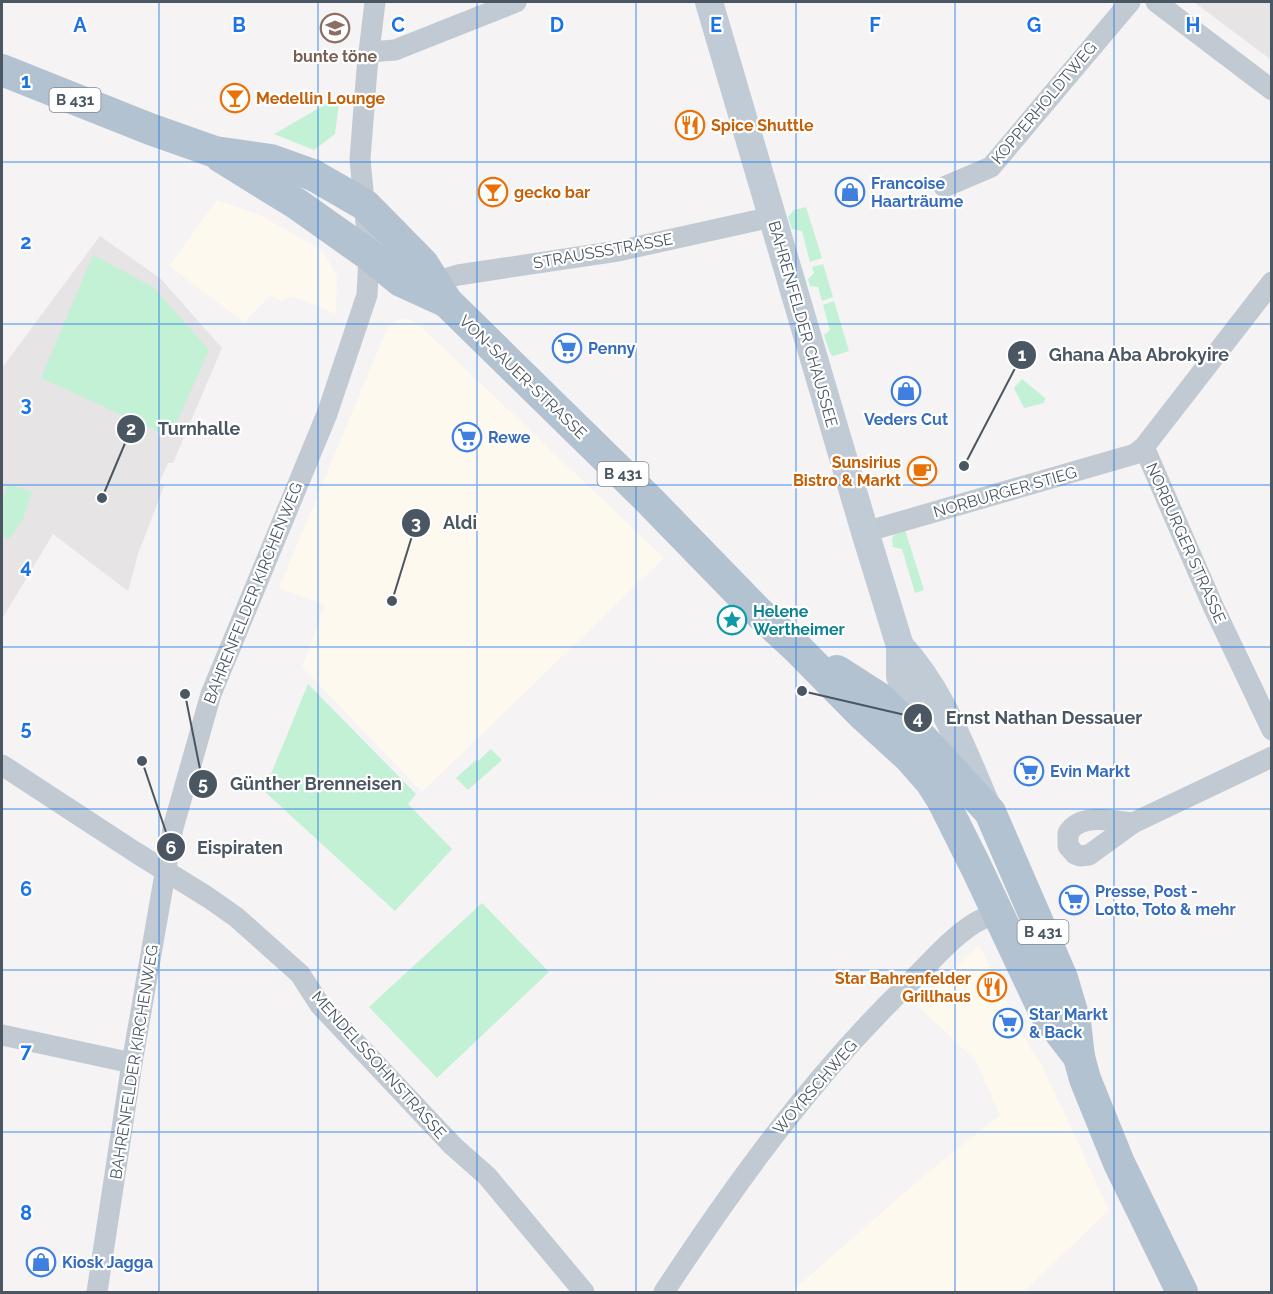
<svg xmlns="http://www.w3.org/2000/svg" width="1273" height="1294" viewBox="0 0 1273 1294" font-family="Raleway,sans-serif">
	<rect width="100%" height="100%" fill="#f5f3f3"/>
	<g fill="#fdf9ef">
		<polygon points="217,200 260,215 322,250 337,276 336,314 293,296 281,301 270,296 244,322 169,266"/>
		<polygon points="405,318 417,323 664,558 422,792 302,667 325,605 279,588 388,326 395,321"/>
		<polygon points="979,945 1032,1052 1041,1063 1109,1210 1024,1292 791,1292 925,1175 1000,1115 976,1061 916,1004"/>
	</g>
	<g fill="#e6e4e5">
		<polygon points="1194,2 1271,2 1271,57 1270,59"/>
		<polygon points="100,236 161,279 222,348 173,463 168,463 159,483 164,486 138,554 128,591 53,534 2,619 2,368"/>
	</g>
	<g fill="#c3f1d5">
		<polygon points="340,96 335,134 314,150 274,134"/>
		<polygon points="806,207 822,258 810,262 802,231 792,229 788,217 794,210"/>
		<polygon points="93,255 153,287 209,350 170,437 41,378"/>
		<polygon points="823,264 833,297 822,301 818,287 810,286 808,279 814,273 812,267"/>
		<polygon points="834,301 849,351 833,356 830,353 824,335 830,330 823,305"/>
		<polygon points="1022,379 1045,398 1044,403 1024,408 1014,388"/>
		<polygon points="8,484 32,492 23,519 10,538 2,536 2,502"/>
		<polygon points="905,530 924,590 915,593 902,549 893,547 892,539 894,535"/>
		<polygon points="308,684 416,794 408,804 452,849 395,911 264,791"/>
		<polygon points="491,749 502,760 468,790 456,778 476,760 478,761"/>
		<polygon points="482,903 549,972 437,1078 369,1007"/>
	</g>
	<g fill="none" stroke-linecap="round" stroke-linejoin="round">
		<g stroke="#c1cad2" stroke-width="21">
			<polyline points="1156,2 1272,90"/>
			<polyline points="370,52 395,50 516,2"/>
			<polyline points="944,187 991,167 1130,2"/>
			<polyline points="434,282 458,275 618,251 772,217"/>
			<polyline points="1272,282 1144,447 1213,606 1272,730"/>
			<polyline points="865,532 1135,454 1144,447"/>
			<polyline points="2,765 135,852 209,898 236,917 300,974 320,1005 453,1146 487,1176 584,1292"/>
			<path d="M 1133,823 C 1113,821 1081,812 1068,833 L 1068,846 L 1075,854 L 1080,856 L 1089,855 L 1133,823 L 1272,757"/>
			<polyline points="2,1035 132,1063"/>
			<polyline points="97,1292 132,1063 173,828 211,694 327,414 367,295 369,255 360,159 367,69 375,2"/>
			<path d="M 664,1292 C 735,1184 810,1080 903,989 C 926,968 947,941 973,924 C 981,919 990,916 998,912"/>
		</g>
		<g stroke="#c1cbd6" stroke-width="28">
			<polyline points="709,2 865,532 900,646 900,676 921,742"/>
			<path d="M 900,646 C 941,690 962,749 986,804"/>
		</g>
		<g stroke="#b3c2d1" stroke-width="32">
			<polyline points="2,70 150,129 215,152 271,160 313,175 365,205 423,264 447,302 650,501 756,610 797,648 863,715 909,757 931,782 943,801 976,867 1045,1013 1079,1057"/>
			<polyline points="221,157 297,204 369,255 401,281 447,302"/>
			<polyline points="837,671 879,698 919,735 990,812 1062,978 1075,1022 1079,1057 1085,1079 1119,1163 1182,1292"/>
		</g>
	</g>
	<path fill="none" stroke="#1a73e8" stroke-width="1.5" stroke-opacity="0.55" d="M 159,2 L 159,1292M 318,2 L 318,1292M 477,2 L 477,1292M 636,2 L 636,1292M 796,2 L 796,1292M 955,2 L 955,1292M 1114,2 L 1114,1292M 2,162 L 1272,162M 2,324 L 1272,324M 2,485 L 1272,485M 2,647 L 1272,647M 2,809 L 1272,809M 2,970 L 1272,970M 2,1132 L 1272,1132"/>
	<defs>
		<g id="school-ring" transform="scale(1.5)"><circle r="9.5" fill="#fff" stroke="#8d6e63" stroke-width="1.5"/><path d="M0-5L7-2L0 1L-7-2ZM-4 1L0 2.5L4 1V4Q0 6-4 4Z" fill="#8d6e63"/></g>
		<g id="bar-ring" transform="scale(1.5)"><circle r="9.5" fill="#fff" stroke="#e8710a" stroke-width="1.5"/><path d="M-6-5H6L.8 .8V4.5H3.5V6h-7V4.5H-.8V.8Z" fill="#e8710a"/></g>
		<g id="restaurant-ring" transform="scale(1.5)"><circle r="9.5" fill="#fff" stroke="#e8710a" stroke-width="1.5"/><path d="M-5-6h1v4h1v-4h1v4h1v-4h1v5L-1.5 .5V6h-2V.5L-5-1ZM5-6V6H3V1.5H1.5Q1.5-4 5-6Z" fill="#e8710a"/></g>
		<g id="shop-ring" transform="scale(1.5)"><circle r="9.5" fill="#fff" stroke="#3f7fe0" stroke-width="1.5"/><path d="M-5-2.5h2.3a2.7 3.5 0 0 1 5.4 0H5L5.5 6h-11ZM-1.5-2.5h3a1.5 2.3 0 0 0-3 0Z" fill="#3f7fe0"/></g>
		<g id="supermarket-ring" transform="scale(1.5)"><circle r="9.5" fill="#fff" stroke="#3f7fe0" stroke-width="1.5"/><path d="M-6-5.5h2.5l.6 2H6L4.5 2H-2.5L-4.4-4H-6ZM-1.5 3.2a1.3 1.3 0 1 0 .1 0ZM3 3.2a1.3 1.3 0 1 0 .1 0Z" fill="#3f7fe0"/></g>
		<g id="cafe-ring" transform="scale(1.5)"><circle r="9.5" fill="#fff" stroke="#e8710a" stroke-width="1.5"/><path d="M-5.5-4.5H6V0H3Q3 3.5 0 3.5H-2.5Q-5.5 3.5-5.5 0ZM3-3.2v2h1.7v-2ZM-6 4.5H4V6H-6Z" fill="#e8710a"/></g>
		<g id="sight-ring" transform="scale(1.5)"><circle r="9.5" fill="#fff" stroke="#0f9aa8" stroke-width="1.5"/><path d="M0-6L1.8-2.2L6-1.7L2.9 1.2L3.7 5.4L0 3.3L-3.7 5.4L-2.9 1.2L-6-1.7L-1.8-2.2Z" fill="#0f9aa8"/></g>
	</defs>
	<g fill-rule="evenodd">
		<use href="#school-ring" x="335" y="28"/>
		<use href="#bar-ring" x="235" y="98"/>
		<use href="#restaurant-ring" x="690" y="125"/>
		<use href="#bar-ring" x="493" y="192"/>
		<use href="#shop-ring" x="850" y="192"/>
		<use href="#supermarket-ring" x="567" y="348"/>
		<use href="#shop-ring" x="906" y="391"/>
		<use href="#supermarket-ring" x="467" y="437"/>
		<use href="#cafe-ring" x="922" y="471"/>
		<use href="#sight-ring" x="732" y="620"/>
		<use href="#supermarket-ring" x="1029" y="771"/>
		<use href="#supermarket-ring" x="1074" y="900"/>
		<use href="#restaurant-ring" x="992" y="987"/>
		<use href="#supermarket-ring" x="1008" y="1023"/>
		<use href="#shop-ring" x="41" y="1262"/>
	</g>
	<g text-anchor="middle" dominant-baseline="central" stroke-width="4.5" stroke-linejoin="round" paint-order="stroke">
		<g fill="#fff" stroke="#808990" stroke-width="1.5">
			<rect x="49.5" y="88" width="51" height="24" rx="4.5"/>
			<rect x="597.5" y="462" width="51" height="24" rx="4.5"/>
			<rect x="1017.5" y="920" width="51" height="24" rx="4.5"/>
		</g>
		<g font-size="15" font-weight="bold" fill="#4a5661">
			<text x="75" y="100">B 431</text>
			<text x="623" y="474">B 431</text>
			<text x="1043" y="932">B 431</text>
		</g>
		<g font-size="16" font-weight="bold" fill="#785e54" stroke="#fff">
			<text x="335" y="56">bunte töne</text>
		</g>
		<g font-size="16" font-weight="bold" fill="#c56008" stroke="#fff" text-anchor="start">
			<text x="256" y="98">Medellin Lounge</text>
			<text x="711" y="125">Spice Shuttle</text>
			<text x="514" y="192">gecko bar</text>
			<text x="901" y="462" text-anchor="end">Sunsirius<tspan x="901" dy="18">Bistro &amp; Markt</tspan></text>
			<text x="971" y="978" text-anchor="end">Star Bahrenfelder<tspan x="971" dy="18">Grillhaus</tspan></text>
		</g>
		<g font-size="16" fill="#4a5661" stroke="#fff">
			<text transform="translate(1044 103) rotate(-50)">KOPPERHOLDTWEG</text>
			<text transform="translate(603 251) rotate(-10)">STRAUSSSTRASSE</text>
			<text transform="translate(803 324) rotate(74)">BAHRENFELDER CHAUSSEE</text>
			<text transform="translate(523 377) rotate(44)">VON-SAUER-STRASSE</text>
			<text transform="translate(1005 492) rotate(-16)">NORBURGER STIEG</text>
			<text transform="translate(1186 543) rotate(66)">NORBURGER STRASSE</text>
			<text transform="translate(253 593) rotate(-68)">BAHRENFELDER KIRCHENWEG</text>
			<text transform="translate(134 1062) rotate(-81)">BAHRENFELDER KIRCHENWEG</text>
			<text transform="translate(379 1065) rotate(48)">MENDELSSOHNSTRASSE</text>
			<text transform="translate(815 1087) rotate(-49)">WOYRSCHWEG</text>
		</g>
		<g font-size="16" font-weight="bold" fill="#366cbe" stroke="#fff" text-anchor="start">
			<text x="871" y="183">Francoise<tspan x="871" dy="18">Haarträume</tspan></text>
			<text x="588" y="348">Penny</text>
			<text x="906" y="419" text-anchor="middle">Veders Cut</text>
			<text x="488" y="437">Rewe</text>
			<text x="1050" y="771">Evin Markt</text>
			<text x="1095" y="891">Presse, Post -<tspan x="1095" dy="18">Lotto, Toto &amp; mehr</tspan></text>
			<text x="1029" y="1014">Star Markt<tspan x="1029" dy="18">&amp; Back</tspan></text>
			<text x="62" y="1262">Kiosk Jagga</text>
		</g>
		<g font-size="16" font-weight="bold" fill="#0d838f" stroke="#fff" text-anchor="start">
			<text x="753" y="611">Helene<tspan x="753" dy="18">Wertheimer</tspan></text>
		</g>
	</g>
	<g font-size="20" text-anchor="middle" font-weight="bold" fill="#1a73e8" stroke="#fff" stroke-width="4.5" stroke-linejoin="round" paint-order="stroke">
		<text x="80" y="32">A</text>
		<text x="239" y="32">B</text>
		<text x="398" y="32">C</text>
		<text x="557" y="32">D</text>
		<text x="716" y="32">E</text>
		<text x="875" y="32">F</text>
		<text x="1034" y="32">G</text>
		<text x="1193" y="32">H</text>
		<text x="26" y="88">1</text>
		<text x="26" y="249">2</text>
		<text x="26" y="411">3</text>
		<text x="26" y="573">4</text>
		<text x="26" y="735">5</text>
		<text x="26" y="896">6</text>
		<text x="26" y="1058">7</text>
		<text x="26" y="1220">8</text>
	</g>
	<path fill="none" stroke="#4a5661" stroke-width="2" d="M964 466L1022 355M102 498L131 429M392 601L416 523M802 691L918 718M185 694L203 784M142 761L171 847"/>
	<g fill="#4a5661" stroke="#fff" stroke-width="2">
		<circle cx="964" cy="466" r="6"/>
		<circle cx="102" cy="498" r="6"/>
		<circle cx="392" cy="601" r="6"/>
		<circle cx="802" cy="691" r="6"/>
		<circle cx="185" cy="694" r="6"/>
		<circle cx="142" cy="761" r="6"/>
		<circle cx="1022" cy="355" r="15"/>
		<circle cx="131" cy="429" r="15"/>
		<circle cx="416" cy="523" r="15"/>
		<circle cx="918" cy="718" r="15"/>
		<circle cx="203" cy="784" r="15"/>
		<circle cx="171" cy="847" r="15"/>
	</g>
	<g font-size="18" text-anchor="middle" font-weight="bold" fill="#fff">
		<text x="1022" y="361">1</text>
		<text x="131" y="435">2</text>
		<text x="416" y="529">3</text>
		<text x="918" y="724">4</text>
		<text x="203" y="790">5</text>
		<text x="171" y="854">6</text>
	</g>
	<g font-size="18" text-anchor="middle" font-weight="bold" fill="#4a5661" stroke="#fff" stroke-width="4.5" stroke-linejoin="round" paint-order="stroke">
		<text x="1139" y="361">Ghana Aba Abrokyire</text>
		<text x="199" y="435">Turnhalle</text>
		<text x="460" y="529">Aldi</text>
		<text x="1044" y="724">Ernst Nathan Dessauer</text>
		<text x="316" y="790">Günther Brenneisen</text>
		<text x="240" y="854">Eispiraten</text>
	</g>
	<rect width="1273" height="1294" fill="none" stroke="#4a5661" stroke-width="6"/>
</svg>
